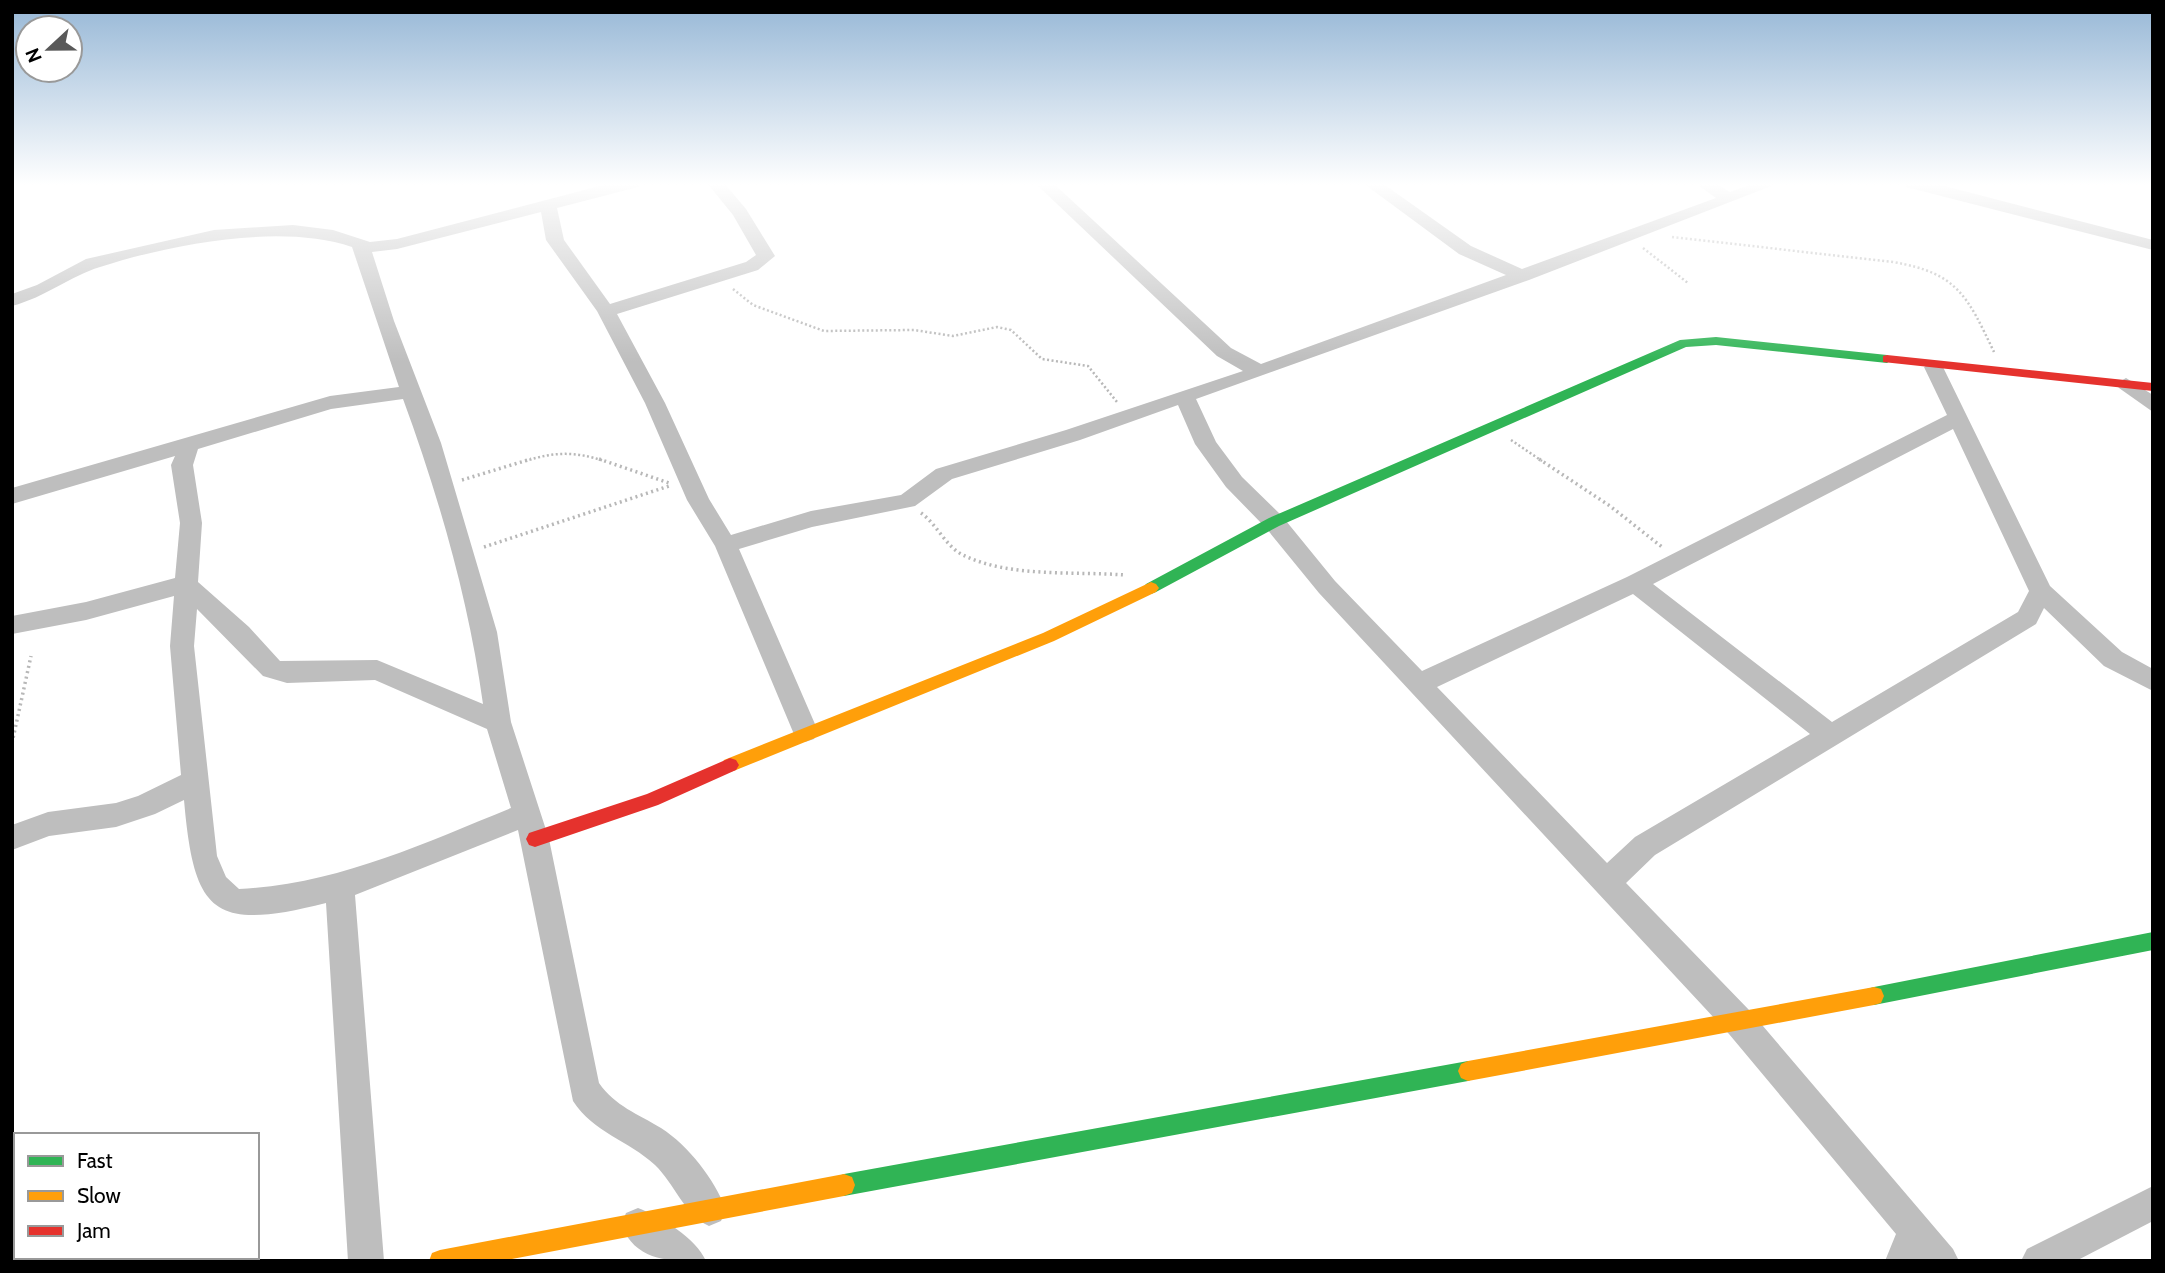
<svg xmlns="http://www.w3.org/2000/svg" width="2165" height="1273" viewBox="0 0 2165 1273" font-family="Cabin,sans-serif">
	<rect width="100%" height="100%" fill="#fff"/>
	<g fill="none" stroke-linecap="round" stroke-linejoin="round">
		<g stroke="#b8b8b8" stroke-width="2.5" stroke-dasharray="2 2.5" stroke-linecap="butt">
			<path d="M 1672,237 L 1893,262 C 1958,273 1967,296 1994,352"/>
			<polyline points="1643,248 1688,283"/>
			<polyline points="733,289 753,305 824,331 914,330 953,336 997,327 1011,330 1042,359 1088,366 1117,402"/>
			<polyline points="1511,440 1542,461"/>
			<path d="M 525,461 C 554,452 575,451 604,461"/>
		</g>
		<g stroke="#b8b8b8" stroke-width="3.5" stroke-dasharray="2 3.5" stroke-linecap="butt">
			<polyline points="599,459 669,483"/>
			<polyline points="1539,459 1610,506 1662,547"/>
			<polyline points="462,480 531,459"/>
			<path d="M 921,513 C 937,524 945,546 963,555 C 1010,578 1074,571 1125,575"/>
			<polyline points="484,547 669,486"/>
			<polyline points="12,743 31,656"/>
		</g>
		<g fill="#bebebe" fill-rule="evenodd">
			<path d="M 611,183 L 640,183 L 638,187 L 557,208 L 564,240 L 610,304 L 746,262 L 756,255 L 733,215 L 707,183 L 724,183 L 746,209 L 775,256 L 758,270 L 617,314 L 665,403 L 709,499 L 731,535 L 811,511 L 901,495 L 936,469 L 1066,430 L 1243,371 L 1217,356 L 1035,183 L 1053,183 L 1231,348 L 1261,364 L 1506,275 L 1459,254 L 1363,183 L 1382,183 L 1471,246 L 1522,269 L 1716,198 L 1695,183 L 1715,183 L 1730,192 L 1755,183 L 1779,183 L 1529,280 L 1196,399 L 1216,442 L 1242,477 L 1282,516 L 1335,581 L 1422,671 L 1627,577 L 1947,415 L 1924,367 L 1934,361 L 1941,363 L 2050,586 L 2122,652 L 2153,669 L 2153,691 L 2104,666 L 2044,608 L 2036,624 L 1655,855 L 1626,883 L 1751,1012 L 1953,1249 L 1959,1261 L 1885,1261 L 1896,1234 L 1729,1034 L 1319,593 L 1266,528 L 1226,487 L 1195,444 L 1178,405 L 1080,440 L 952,479 L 915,506 L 812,527 L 739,549 L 818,731 L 814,739 L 805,742 L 796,739 L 715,546 L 687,500 L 645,403 L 597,311 L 546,240 L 541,212 L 397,249 L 372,252 L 394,321 L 441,443 L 497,632 L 511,722 L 549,839 L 599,1083 C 615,1106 638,1114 661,1128 C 689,1146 714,1179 726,1209 L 721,1221 L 709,1226 C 685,1216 674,1183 655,1165 C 628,1140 594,1133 573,1101 L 518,830 L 355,895 L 384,1261 L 348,1261 L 326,903 C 212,932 194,913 184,800 L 155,814 L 116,827 L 49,836 L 12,850 L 12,825 L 48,812 L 116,803 L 138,796 L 181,775 L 170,646 L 174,596 L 86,620 L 12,634 L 12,616 L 86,602 L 175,578 L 180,523 L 171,465 L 175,456 L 12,504 L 12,488 L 330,396 L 399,387 L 352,247 C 281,223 171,244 100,267 C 70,276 46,297 12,306 L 12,294 L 37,285 L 86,259 L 214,230 L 293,225 L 333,230 L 370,242 L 397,239 ZM 403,399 C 439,497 469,601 483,704 L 377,660 L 280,661 L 249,627 L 198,582 L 202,523 L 193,465 L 198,449 L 331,409 ZM 1953,429 L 2029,591 L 2018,612 L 1832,722 L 1653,584 ZM 1633,594 L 1810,734 L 1635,837 L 1607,863 L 1437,687 ZM 197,609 L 263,676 L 287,683 L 375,680 L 487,729 L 511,808 C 422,844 337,884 239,889 L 226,877 L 217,856 L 194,646 Z"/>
			<polygon points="1904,183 1933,183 2153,240 2153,250 1906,187"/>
			<polygon points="2126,378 2153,395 2153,412 2119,388 2116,384"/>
			<polygon points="16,1172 16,1206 12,1207 12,1173"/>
			<polygon points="2153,1186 2153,1221 2076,1261 2021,1261 2027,1249"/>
			<path d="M 638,1208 C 661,1217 696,1238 706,1261 C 671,1261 637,1263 621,1225 L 626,1213 Z"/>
			<polygon points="166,1257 202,1257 203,1261 167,1261"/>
		</g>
		<g fill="#30b455" fill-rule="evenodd">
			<polygon points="1716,337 1887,355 1893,359 1887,363 1716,345 1686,347 1279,526 1156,592 1151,594 1143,588 1146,584 1269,518 1680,340"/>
			<polygon points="2153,932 2153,950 1874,1005 1867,1003 1864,996 1867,989 1874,987"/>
			<polygon points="1468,1061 1475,1064 1478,1071 1475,1078 1468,1081 844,1196 836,1193 833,1185 836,1177 844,1174"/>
		</g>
		<g fill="#ff9f0a" fill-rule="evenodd">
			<polygon points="1151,582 1156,584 1159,588 1156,592 1054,641 736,770 730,772 724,770 721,765 724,760 1043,633"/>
			<polygon points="1874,987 1881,989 1884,996 1881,1003 1874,1005 1468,1081 1461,1078 1458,1071 1461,1064 1468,1061"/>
			<polygon points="844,1174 852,1177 855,1185 852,1193 844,1196 501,1261 429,1261 432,1253 440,1250"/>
		</g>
		<g fill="#e5322d" fill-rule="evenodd">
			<polygon points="1887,355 2153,383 2153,391 1883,362 1883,356"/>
			<polygon points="730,758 736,760 739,765 736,770 658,805 535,847 529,845 526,839 529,833 647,794"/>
		</g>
	</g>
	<linearGradient id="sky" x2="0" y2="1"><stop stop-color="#96b7d6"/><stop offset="0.51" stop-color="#fff"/><stop offset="1" stop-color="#fff" stop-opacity="0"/></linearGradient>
	<rect width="2165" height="362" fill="url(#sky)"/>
	<rect width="2165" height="1273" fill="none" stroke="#000000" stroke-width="28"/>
	<rect x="14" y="1133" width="245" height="126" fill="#ffffff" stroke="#999999" stroke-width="2"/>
	<rect x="28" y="1156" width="35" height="10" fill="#30b455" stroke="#999999" stroke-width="2"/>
	<text x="77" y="1168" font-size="21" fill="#000000">Fast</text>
	<rect x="28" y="1191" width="35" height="10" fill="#ff9f0a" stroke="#999999" stroke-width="2"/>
	<text x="77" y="1203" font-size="21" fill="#000000">Slow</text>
	<rect x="28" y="1226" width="35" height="10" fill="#e5322d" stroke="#999999" stroke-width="2"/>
	<text x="77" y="1238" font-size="21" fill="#000000">Jam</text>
	<g transform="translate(49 49) rotate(248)"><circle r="33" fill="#ffffff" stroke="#999999" stroke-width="2"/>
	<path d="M0-5L12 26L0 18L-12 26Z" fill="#595959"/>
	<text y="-10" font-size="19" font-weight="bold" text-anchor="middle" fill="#000000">N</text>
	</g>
</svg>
